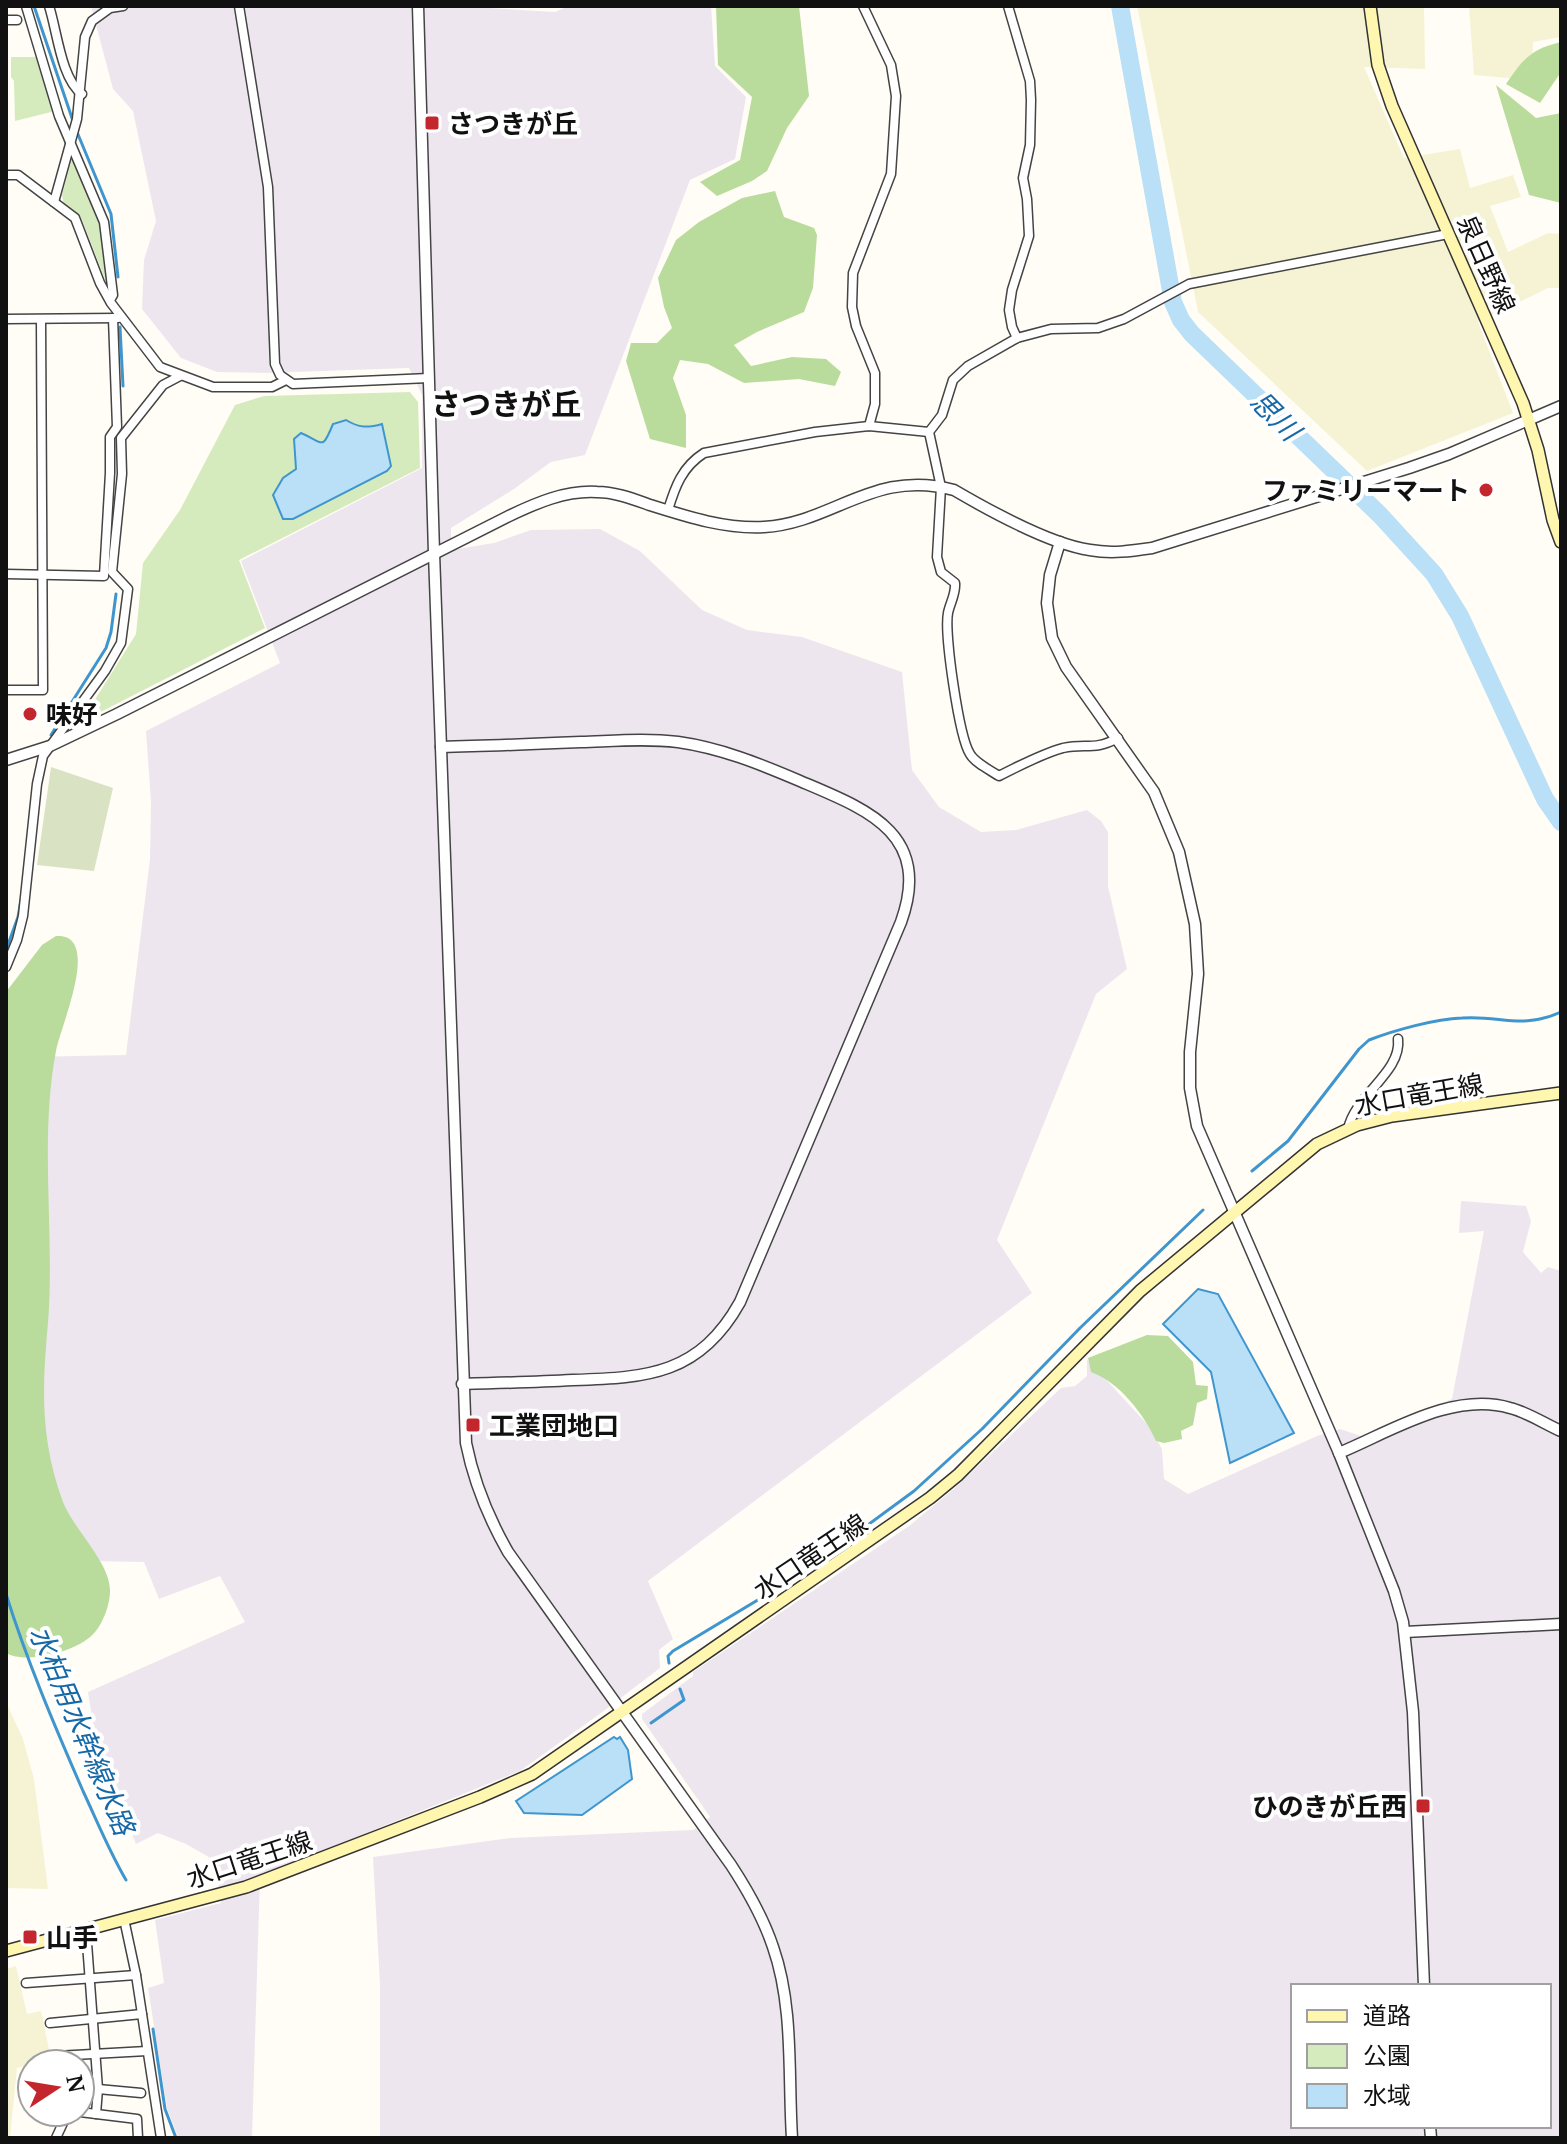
<svg xmlns="http://www.w3.org/2000/svg" width="1567" height="2144" viewBox="0 0 1567 2144" font-family="'Noto Serif','Noto Sans JP',serif">
	<rect width="100%" height="100%" fill="#fffdf5"/>
	<g fill="#eee6ef" fill-rule="evenodd">
		<polygon points="91,6 454,6 555,12 569,6 711,6 715,66 746,97 735,159 690,180 585,455 551,462 514,489 451,528 451,550 494,543 531,530 600,529 640,551 702,610 747,630 802,637 902,672 912,770 939,807 981,832 1016,830 1087,810 1101,821 1108,832 1108,886 1127,969 1096,994 997,1240 1032,1293 648,1581 673,1639 659,1650 660,1668 601,1713 520,1771 260,1876 252,2138 178,2138 177,2135 167,2108 148,1988 164,1983 155,1920 221,1903 214,1860 186,1844 158,1833 136,1844 96,1742 88,1692 245,1622 220,1576 159,1599 144,1562 40,1560 30,1057 126,1055 150,859 151,802 146,731 280,663 241,561 422,468 422,395 409,368 266,373 217,372 181,358 142,309 144,260 156,221 133,111 113,89"/>
		<path d="M 1461,1201 L 1526,1206 L 1531,1221 L 1523,1252 L 1541,1273 L 1548,1267 L 1561,1271 L 1561,2138 L 380,2138 L 380,1984 L 373,1857 L 510,1838 L 693,1830 L 710,1817 L 642,1719 L 642,1714 L 693,1676 L 693,1672 L 909,1526 L 955,1488 L 1061,1388 L 1075,1386 L 1087,1376 L 1087,1359 L 1147,1424 L 1162,1449 L 1164,1479 L 1188,1494 L 1317,1436 L 1340,1429 L 1361,1436 L 1452,1399 L 1484,1231 L 1459,1233 ZM 1293,1986 L 1549,1986 L 1549,2126 L 1293,2126 Z"/>
	</g>
	<g fill="#f6f3d4">
		<polygon points="1137,6 1424,6 1425,69 1364,67 1404,158 1460,149 1470,188 1513,175 1521,197 1490,206 1508,252 1548,233 1561,234 1561,288 1548,288 1478,322 1513,413 1367,471 1198,312"/>
		<polygon points="1469,6 1561,6 1561,37 1533,42 1532,80 1474,75"/>
		<polygon points="6,1702 23,1739 34,1779 48,1889 6,1888"/>
		<polygon points="16,1966 27,2014 41,2011 51,2059 17,2068 10,2138 6,2138 6,1969"/>
	</g>
	<g fill="#d5ebbd">
		<polygon points="11,57 37,57 55,111 15,121 14,81 11,77"/>
		<polygon points="73,155 103,229 110,292 80,215 64,205 62,195"/>
		<polygon points="410,392 418,402 420,468 239,560 265,628 81,722 136,634 143,563 180,510 235,405 264,396"/>
	</g>
	<g fill="#b9dc9c">
		<polygon points="716,6 799,6 809,96 787,128 767,171 752,181 717,196 700,182 740,160 752,97 718,65"/>
		<path d="M 1561,42 L 1561,72 L 1540,103 L 1506,84 C 1523,59 1531,49 1561,42 Z"/>
		<polygon points="1496,85 1536,118 1561,113 1561,203 1529,195"/>
		<polygon points="775,191 784,217 814,228 817,235 813,288 804,312 757,332 734,345 751,366 792,357 826,359 841,372 835,386 799,379 744,383 708,364 680,360 673,378 686,415 686,448 650,439 626,361 631,343 657,343 672,328 664,307 658,278 676,240 699,222 742,198"/>
		<path d="M 56,936 C 103,933 60,1027 56,1051 C 39,1141 55,1232 48,1323 C 42,1387 40,1440 63,1502 C 74,1530 111,1563 110,1592 C 110,1604 103,1623 95,1632 C 80,1651 27,1665 6,1653 L 6,992 L 42,945 Z"/>
		<path d="M 1147,1335 L 1168,1336 L 1193,1362 L 1196,1385 L 1208,1386 L 1207,1399 L 1197,1403 L 1193,1425 L 1181,1431 L 1182,1439 L 1164,1443 L 1156,1441 C 1144,1414 1119,1382 1091,1372 L 1088,1358 Z"/>
	</g>
	<polygon fill="#d9e3c4" points="51,767 113,788 94,871 37,865"/>
	<g fill="#b9e0f7" stroke="#3f96cf" stroke-width="2">
		<path d="M 346,420 C 359,428 368,428 382,424 L 391,466 L 387,471 L 293,519 L 283,519 L 273,495 L 283,478 L 296,469 L 294,439 L 301,433 C 324,443 322,451 333,424 Z"/>
		<polygon points="1198,1289 1218,1294 1294,1433 1230,1463 1211,1372 1163,1324"/>
		<polygon points="614,1737 617,1739 620,1737 628,1750 632,1779 582,1815 524,1813 516,1801"/>
	</g>
	<g fill="none" stroke-linecap="round" stroke-linejoin="round">
		<g stroke="#3f96cf" stroke-width="3">
			<polyline points="34,6 73,121"/>
			<polyline points="77,132 111,214 118,277"/>
			<polyline points="120,327 123,386"/>
			<polyline points="51,735 106,648 111,632 116,594"/>
			<polyline points="6,950 18,917 21,900"/>
			<path d="M 1252,1171 L 1288,1141 L 1359,1049 L 1369,1040 C 1395,1030 1435,1019 1462,1018 C 1501,1015 1521,1030 1561,1012"/>
			<path d="M 6,1594 C 27,1661 55,1727 83,1791 C 97,1821 109,1851 126,1880"/>
			<polyline points="669,1663 668,1656 673,1651 801,1574 914,1491 982,1429 1080,1328 1203,1210"/>
			<polyline points="651,1723 684,1700 680,1689"/>
			<polyline points="153,2029 165,2109 176,2138"/>
		</g>
		<polyline stroke="#b9e0f7" stroke-width="18" points="1120,6 1173,302 1181,320 1192,334 1380,515 1434,574 1460,616 1545,799 1561,822"/>
		<g stroke="#444" stroke-width="11">
			<g id="minor">
				<polyline points="26,6 59,116 104,222 113,295 110,300"/>
				<path d="M 49,6 C 57,30 61,79 82,94"/>
				<polyline points="239,6 268,187 275,364 280,375 293,384 429,378"/>
				<polyline points="863,6 891,65 896,96 891,174 853,273 852,307 856,326 875,373 875,404 869,426"/>
				<polyline points="1008,6 1030,81 1031,100 1030,145 1023,178 1027,199 1029,236 1012,290 1009,310 1012,327 1017,338"/>
				<polyline points="6,20 17,20"/>
				<polyline points="6,175 18,175 75,218 100,283 111,303 160,367 213,387 272,387 286,380"/>
				<polyline points="54,202 77,119 85,37 92,21 110,8 123,6"/>
				<polyline points="6,319 118,318"/>
				<path d="M 668,510 C 675,487 682,467 704,453 L 815,432 L 869,426 L 929,432"/>
				<polyline points="6,574 104,576 110,473 110,437 117,427 113,318"/>
				<polyline points="6,690 43,690 41,320"/>
				<path d="M 1118,738 C 1094,751 1086,743 1063,748 C 1041,754 1019,766 999,776 C 990,770 975,763 970,754 C 959,737 944,633 948,613 C 950,603 956,594 955,583 L 941,572 L 937,557 L 941,487 L 929,432 L 942,415 L 953,380 L 968,366 L 1017,338 L 1051,329 L 1098,328 L 1124,319 L 1189,284 L 1448,234"/>
				<polyline points="6,967 17,940 23,916 37,784 43,756 105,671 121,643 128,589 112,572 122,474 121,438 163,385 180,376"/>
				<path d="M 1348,1129 C 1355,1095 1402,1072 1398,1039"/>
				<polyline points="124,1919 136,1975 161,2138"/>
				<polyline points="86,1930 98,2089 96,2114"/>
				<polyline points="26,1983 136,1975"/>
				<polyline points="50,2023 142,2014"/>
				<polyline points="56,2056 147,2051"/>
				<polyline points="98,2089 141,2093"/>
				<polyline points="80,2112 137,2119 138,2138"/>
				<polyline points="56,2138 68,2112"/>
			</g>
		</g>
		<g stroke="#444" stroke-width="13">
			<g id="tertiary">
				<path d="M 418,6 L 434,553 L 466,1443 C 474,1483 488,1517 508,1552 L 731,1865 C 748,1891 763,1917 773,1947 C 794,2007 788,2075 792,2138"/>
				<polyline points="1060,542 1050,575 1047,603 1052,638 1066,667 1154,792 1179,852 1195,924 1198,974 1190,1052 1190,1088 1197,1126 1339,1453 1394,1591 1403,1622 1413,1712 1424,1986"/>
				<path d="M 441,747 C 487,746 534,744 581,742 C 613,741 646,738 678,742 C 721,748 760,764 800,781 C 866,809 933,833 901,922 L 740,1302 C 700,1374 648,1378 573,1380 C 536,1382 499,1383 462,1384"/>
				<path d="M 6,760 L 50,746 L 117,714 L 509,516 C 536,503 566,490 597,492 C 615,492 633,499 650,505 C 688,517 725,529 764,527 C 833,523 875,468 954,490 C 990,511 1049,544 1090,550 C 1111,554 1132,551 1152,548 L 1409,468 L 1449,454 L 1561,406"/>
				<path d="M 1339,1453 C 1390,1432 1453,1391 1510,1408 C 1527,1412 1545,1424 1561,1431"/>
				<polyline points="1405,1632 1561,1624"/>
				<polyline points="1430,2126 1431,2138"/>
			</g>
		</g>
		<g stroke="#333" stroke-width="14">
			<g id="secondary">
				<polyline points="1370,6 1378,65 1392,106 1523,403 1538,450 1553,520 1561,542"/>
				<polyline points="6,1951 246,1887 480,1797 532,1774 930,1498 958,1475 1140,1291 1317,1144 1357,1125 1392,1116 1561,1093"/>
			</g>
		</g>
		<use href="#minor" stroke="#fff" stroke-width="8"/>
		<use href="#tertiary" stroke="#fff" stroke-width="10"/>
		<use href="#secondary" stroke="#fff6b0" stroke-width="11"/>
	</g>
	<g fill="#c4262e" stroke="#fff" stroke-width="3">
		<rect x="424" y="115" width="16" height="16" rx="4"/>
		<circle cx="1486" cy="490" r="8"/>
		<circle cx="30" cy="714" r="8"/>
		<rect x="465" y="1417" width="16" height="16" rx="4"/>
		<rect x="1415" y="1798" width="16" height="16" rx="4"/>
		<rect x="22" y="1929" width="16" height="16" rx="4"/>
	</g>
	<g text-anchor="middle" dominant-baseline="central" stroke-width="8" stroke-linejoin="round" paint-order="stroke">
		<g font-size="26" font-weight="bold" fill="#111" stroke="#fff" text-anchor="start">
			<text x="448" y="123">さつきが丘</text>
			<text x="1470" y="490" text-anchor="end">ファミリーマート</text>
			<text x="46" y="714">味好</text>
			<text x="489" y="1425">工業団地口</text>
			<text x="1407" y="1806" text-anchor="end">ひのきが丘西</text>
			<text x="46" y="1937">山手</text>
		</g>
		<g font-size="26" fill="#111" stroke="#fff">
			<text transform="translate(1487 264) rotate(66)">泉日野線</text>
			<text transform="translate(1419 1094) rotate(-10)">水口竜王線</text>
			<text transform="translate(810 1556) rotate(-34)">水口竜王線</text>
			<text transform="translate(249 1859) rotate(-18)">水口竜王線</text>
		</g>
		<g font-size="28" font-style="italic" fill="#1768a6" stroke="#fff">
			<text transform="translate(1276 415) rotate(45)">思川</text>
			<text transform="translate(83 1730) rotate(67)">水柏用水幹線水路</text>
		</g>
		<g font-size="30" font-weight="bold" fill="#111" stroke="#fff">
			<text x="506" y="403">さつきが丘</text>
		</g>
	</g>
	<rect width="1567" height="2144" fill="none" stroke="#111111" stroke-width="16"/>
	<rect x="1291" y="1984" width="260" height="144" fill="#ffffff" stroke="#a0a0a0" stroke-width="2"/>
	<rect x="1307" y="2010" width="40" height="12" fill="#fff6b0" stroke="#a0a0a0" stroke-width="2"/>
	<text x="1363" y="2024" font-size="24" fill="#111111">道路</text>
	<rect x="1307" y="2044" width="40" height="24" fill="#d5ebbd" stroke="#a0a0a0" stroke-width="2"/>
	<text x="1363" y="2064" font-size="24" fill="#111111">公園</text>
	<rect x="1307" y="2084" width="40" height="24" fill="#b9e0f7" stroke="#a0a0a0" stroke-width="2"/>
	<text x="1363" y="2104" font-size="24" fill="#111111">水域</text>
	<g transform="translate(56 2088) rotate(78)"><circle r="38" fill="#ffffff" stroke="#a0a0a0" stroke-width="2"/>
	<path d="M0-6L14 30L0 20L-14 30Z" fill="#c4262e"/>
	<text y="-12" font-size="22" font-weight="bold" text-anchor="middle" fill="#111111">N</text>
	</g>
</svg>
